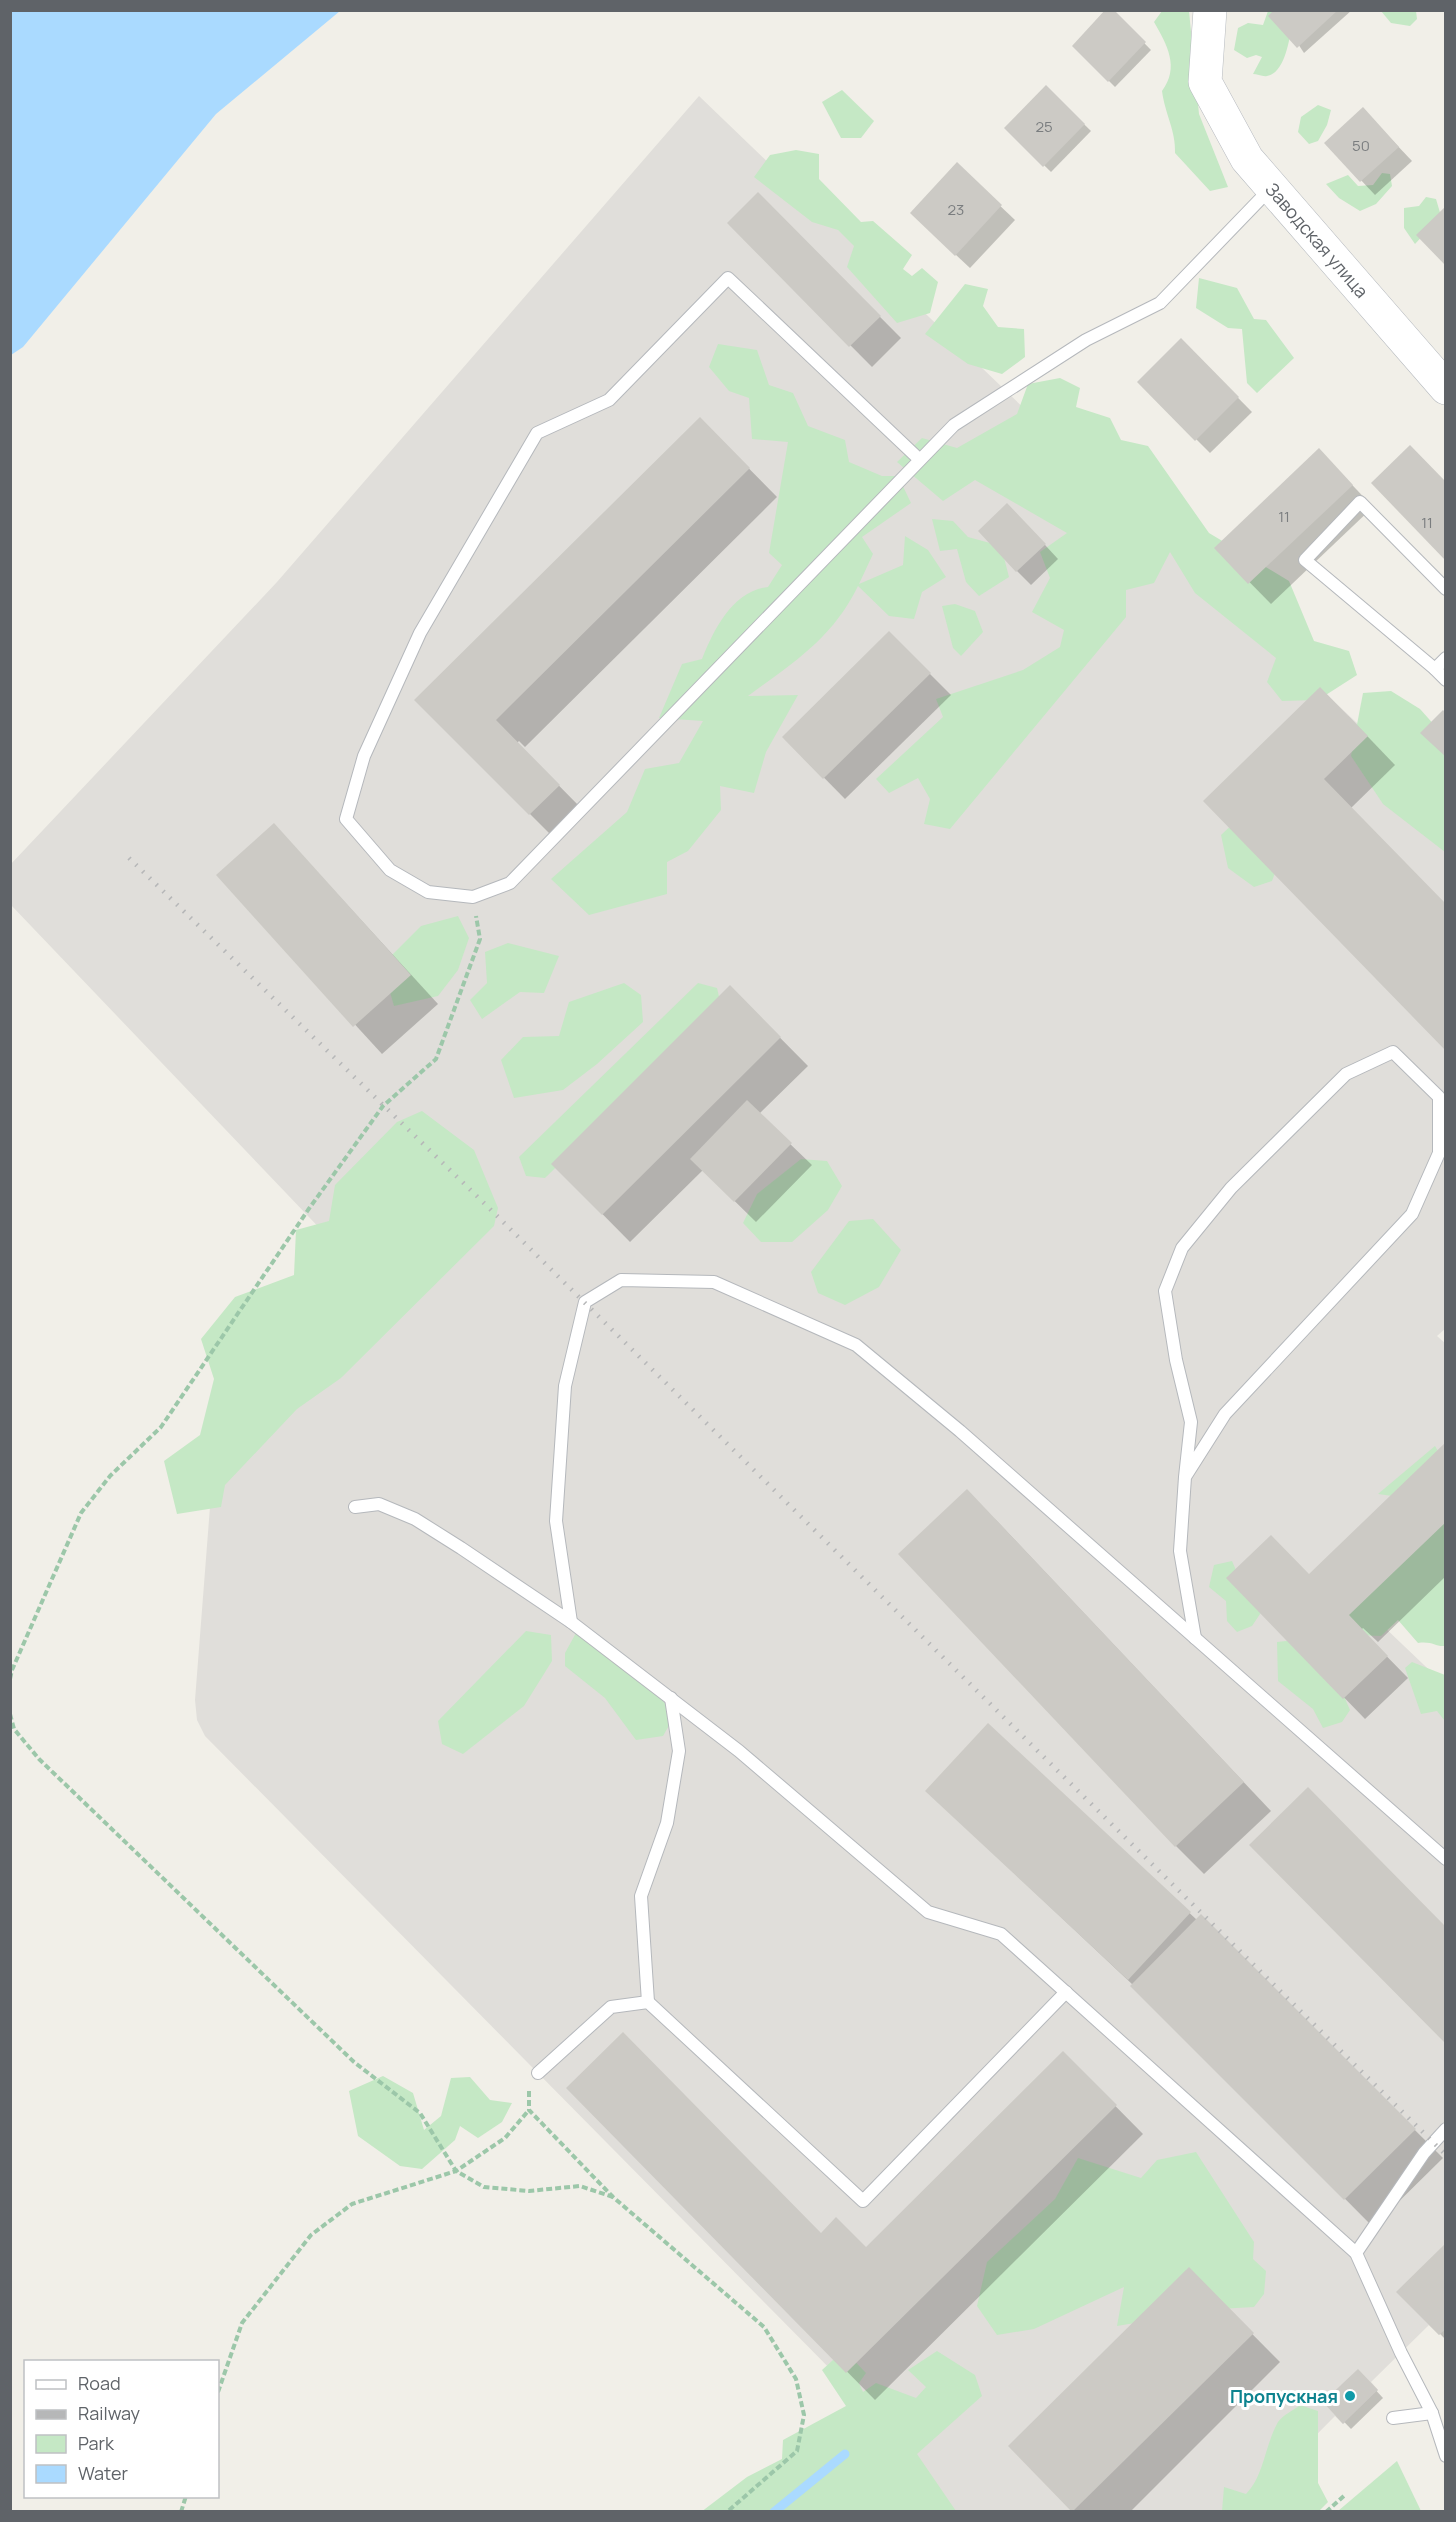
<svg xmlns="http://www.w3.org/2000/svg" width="1456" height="2522" viewBox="0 0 1456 2522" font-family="Manrope,sans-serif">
	<rect width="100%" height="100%" fill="#f1efe8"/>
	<polygon fill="#e0deda" points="699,96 1162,541 1372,737 1445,835 1446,1328 1437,1336 1446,1344 1445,1522 1360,1604 1445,1685 1445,2329 1439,2335 1429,2325 1371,2382 1378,2390 1343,2424 1335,2416 1241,2511 939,2511 851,2390 205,1736 197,1720 195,1700 211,1494 393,1305 11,905 10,865 277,582"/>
	<g fill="#c5e8c5">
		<path d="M 1162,11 L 1189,11 L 1199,114 L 1228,187 L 1210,191 L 1175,153 C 1176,131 1165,114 1162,91 C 1180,67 1167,45 1154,22 Z"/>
		<path d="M 1268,11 L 1278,11 L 1292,26 C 1289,40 1285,73 1267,76 C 1263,77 1257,74 1253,74 L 1262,57 L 1256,55 L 1247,58 L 1234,50 L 1238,28 L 1248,23 L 1263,25 Z"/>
		<polygon points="1381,11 1416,11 1417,19 1410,26 1391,23"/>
		<polygon points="842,90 874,121 861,138 841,138 822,102"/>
		<polygon points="1318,105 1331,110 1327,125 1318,141 1309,144 1298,132 1301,117"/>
		<polygon points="796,150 819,154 819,179 861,222 873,221 912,255 903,269 912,276 922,268 938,282 930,313 897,323 847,267 854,246 838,230 812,222 754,177 770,155"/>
		<polygon points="1382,173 1390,174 1392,186 1376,204 1360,211 1339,198 1326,184 1348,175 1358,186 1373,185"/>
		<polygon points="1426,197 1436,199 1441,216 1415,244 1404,228 1404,208 1419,206"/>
		<polygon points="1199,278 1237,288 1254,319 1266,320 1294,358 1257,393 1247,383 1242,329 1228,328 1196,308"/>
		<polygon points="965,284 988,289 983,306 998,327 1024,329 1025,357 1002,374 968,364 925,334"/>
		<path d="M 718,344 L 757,350 L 769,385 L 793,393 L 808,426 L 845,440 L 849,462 L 882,476 L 898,476 L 911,503 L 862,537 L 873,554 L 859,584 L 903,565 L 905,536 L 928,550 L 946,577 L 922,592 L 914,619 L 889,616 L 858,586 C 832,639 794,662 748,696 L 798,695 L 766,752 L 754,793 L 720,786 L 721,810 L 688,851 L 667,862 L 667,894 L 589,915 L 551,879 L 627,812 L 645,769 L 679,763 L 703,721 L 659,718 L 682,664 L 702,659 C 714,629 733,591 768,587 L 782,565 L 769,553 L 788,442 L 752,439 L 749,398 L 729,391 L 709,367 Z"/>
		<polygon points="1060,378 1080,388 1076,407 1110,418 1121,440 1148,446 1209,533 1289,581 1314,641 1349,651 1357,675 1318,700 1282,701 1267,682 1276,658 1195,593 1170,552 1154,583 1126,590 1126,617 950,829 924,824 930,799 918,778 889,793 876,779 943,717 936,699 1023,670 1060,647 1064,630 1032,612 1050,578 1040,552 1067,533 975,480 943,501 897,462 922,438 957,448 1017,414 1028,384"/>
		<polygon points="932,519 953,521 968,537 1001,546 1009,577 979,596 966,582 957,549 940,551"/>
		<polygon points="955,604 975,611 983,632 961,656 953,648 942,606"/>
		<polygon points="1391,691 1420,709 1445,737 1445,852 1383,804 1351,756 1363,693"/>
		<polygon points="1239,818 1281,857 1272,881 1254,887 1228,868 1221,835"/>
		<polygon points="458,916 469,938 458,970 438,996 394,1006 382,965 421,926"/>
		<polygon points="508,943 559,956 544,993 520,992 482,1019 470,1000 487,983 485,952"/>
		<polygon points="624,983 641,995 643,1022 597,1064 563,1090 514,1098 501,1060 523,1037 559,1036 569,1002"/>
		<polygon points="698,983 717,988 721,1005 545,1178 526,1176 519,1157"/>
		<polygon points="422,1111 474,1150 498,1208 494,1226 341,1378 297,1409 225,1485 221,1507 177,1514 164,1461 200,1435 214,1379 201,1339 235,1297 294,1275 296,1230 329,1221 335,1185 397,1122"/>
		<polygon points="801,1159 827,1161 842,1186 828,1210 792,1242 761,1242 743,1223 757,1194"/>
		<polygon points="873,1219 901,1250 879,1287 845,1305 818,1293 811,1272 849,1221"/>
		<path d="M 1435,1446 L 1445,1463 L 1445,1646 C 1435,1647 1433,1641 1418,1643 L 1398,1620 L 1381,1636 L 1356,1635 L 1340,1619 L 1421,1500 L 1378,1494 Z"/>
		<polygon points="1232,1561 1242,1584 1264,1608 1252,1626 1237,1632 1227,1621 1226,1601 1209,1587 1214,1565"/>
		<polygon points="526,1631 551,1635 552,1661 524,1706 463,1754 442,1744 438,1721"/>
		<polygon points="576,1633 641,1676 675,1715 663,1736 636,1740 605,1698 565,1666 565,1653"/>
		<polygon points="1295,1640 1340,1687 1350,1710 1342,1722 1323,1728 1313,1709 1278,1681 1277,1642"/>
		<polygon points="1412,1662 1445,1675 1445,1721 1437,1711 1421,1714 1405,1668"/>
		<polygon points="383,2076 413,2093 424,2130 441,2116 451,2078 470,2077 490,2100 512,2103 502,2122 478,2138 460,2126 455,2140 422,2169 400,2166 358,2136 349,2091"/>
		<polygon points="1196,2152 1254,2242 1253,2259 1266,2271 1264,2294 1254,2307 1219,2309 1117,2326 1124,2287 1034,2329 997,2335 977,2306 987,2262 1055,2199 1078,2158 1141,2178 1157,2160"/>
		<polygon points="844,2350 866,2373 859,2383 863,2392 876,2383 916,2398 926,2387 908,2370 937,2351 975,2375 982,2396 917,2454 956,2511 701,2512 747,2477 782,2459 783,2440 846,2406 822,2370"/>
		<path d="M 1300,2405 L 1318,2411 L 1318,2483 L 1328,2502 L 1319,2511 L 1222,2511 L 1224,2487 L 1246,2494 C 1264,2476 1265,2445 1278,2422 C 1283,2415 1294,2410 1300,2405 Z"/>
		<polygon points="1397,2461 1421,2511 1338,2511"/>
	</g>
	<polygon fill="#aadaff" points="11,10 340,11 216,114 23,347 11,355"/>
	<g fill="#0003">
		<polygon points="1112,10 1151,50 1115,87 1074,46"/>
		<polygon points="1276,10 1352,10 1304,53"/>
		<polygon points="1046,87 1091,131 1051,172 1006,128"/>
		<polygon points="1376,123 1412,161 1375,195 1326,143"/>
		<polygon points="957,165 1015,220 970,268 926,227"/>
		<polygon points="758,194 901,338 872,367 729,223"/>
		<polygon points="1181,340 1252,412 1210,453 1139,382"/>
		<polygon points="700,419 777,497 525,747 519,741 517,743 580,807 551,835 416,700"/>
		<polygon points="1340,472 1373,507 1271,604 1216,548"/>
		<polygon points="1021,519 1058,559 1031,585 1017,571"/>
		<polygon points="889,633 951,695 845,799 784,737"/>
		<polygon points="1348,716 1395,765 1351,808 1205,801"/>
		<polygon points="274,825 438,1004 382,1054 218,875"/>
		<polygon points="730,987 808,1066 759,1114 812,1165 756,1222 703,1170 630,1242 553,1164"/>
		<polygon points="1446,1444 1446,1576 1378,1642 1363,1628 1361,1630 1408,1678 1365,1719 1228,1578 1309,1576"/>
		<polygon points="995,1519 1271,1811 1204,1874 1176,1846"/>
		<polygon points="988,1725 1197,1920 1201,1917 1443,2158 1373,2227 1133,1985 927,1791"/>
		<polygon points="1063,2053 1143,2134 875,2400 568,2088 821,2234 866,2249"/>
		<polygon points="1446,2246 1446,2340 1399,2292"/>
		<polygon points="1189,2270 1280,2362 1130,2512 1074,2512 1010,2446"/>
		<polygon points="1358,2371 1383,2398 1351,2429 1325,2402"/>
	</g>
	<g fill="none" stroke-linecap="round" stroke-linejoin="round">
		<polyline stroke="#aadaff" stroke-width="9" points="774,2512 845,2454"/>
	</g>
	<g fill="#cccac5">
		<polygon points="1105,10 1114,10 1146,42 1108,82 1072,46"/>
		<polygon points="1274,10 1338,10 1297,48 1268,16"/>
		<polygon points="1046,85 1085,124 1043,167 1004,128"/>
		<polygon points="1363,107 1399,147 1360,182 1324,143"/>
		<polygon points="957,162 1002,205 955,256 910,213"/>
		<polygon points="758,192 881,316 849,347 727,223"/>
		<polygon points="1446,206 1446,266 1416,235"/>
		<polygon points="1181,338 1239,397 1195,441 1137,382"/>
		<polygon points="700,417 750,468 496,720 560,785 529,815 414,700"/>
		<polygon points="1410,445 1446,482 1446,561 1371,483"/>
		<polygon points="1319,448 1353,485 1248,584 1214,548"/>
		<polygon points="1007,503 1046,544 1016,572 978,531"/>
		<polygon points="889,631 931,673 823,779 782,737"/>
		<polygon points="1320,687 1368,736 1324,779 1446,904 1446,1051 1203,801"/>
		<polygon points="1443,710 1446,713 1446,757 1420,733"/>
		<polygon points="274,823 411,975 353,1027 216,875"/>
		<polygon points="730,985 781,1037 602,1215 551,1164"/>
		<polygon points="747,1100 792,1143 734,1202 690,1159"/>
		<polygon points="1446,1442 1446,1522 1349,1615 1388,1656 1343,1699 1226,1578 1271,1535 1309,1574"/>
		<polygon points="967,1489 1244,1782 1175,1847 898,1554"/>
		<polygon points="988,1723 1191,1912 1128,1980 925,1791"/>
		<polygon points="1308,1787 1446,1927 1446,2044 1249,1845"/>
		<polygon points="1201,1914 1416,2129 1344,2200 1130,1986"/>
		<polygon points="623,2032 821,2233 836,2217 866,2247 1063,2051 1117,2105 846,2373 566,2088"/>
		<polygon points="1446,2243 1446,2329 1439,2335 1396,2292"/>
		<polygon points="1189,2267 1254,2333 1072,2512 1008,2446"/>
		<polygon points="1358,2369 1378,2390 1343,2424 1323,2402"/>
	</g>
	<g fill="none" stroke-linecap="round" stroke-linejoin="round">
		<g stroke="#b5b8bc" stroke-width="14">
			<g id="lane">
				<polyline points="920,460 728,278 609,400 537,433 420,633 364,756 346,819 390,870 428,892 473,897 510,883 954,425 1086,340 1160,303 1271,188"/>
				<polyline points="1446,658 1435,669 1446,680"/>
				<polyline points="1435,669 1305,560 1360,502 1446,589"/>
				<polyline points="1185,1477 1191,1422 1176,1360 1165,1291 1182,1248 1231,1188 1346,1074 1393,1052 1439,1097 1439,1153 1412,1214 1225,1414 1185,1477 1180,1551 1195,1638"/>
				<polyline points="355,1507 379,1504 415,1519 461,1548 571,1622 739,1751 928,1912 1001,1934 1356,2253 1401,2353 1432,2413 1446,2456"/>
				<polyline points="571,1622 556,1521 565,1386 585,1302 621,1280 714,1282 856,1345 960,1431 1446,1859"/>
				<polyline points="648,2002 641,1896 667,1823 679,1751 671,1698"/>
				<polyline points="538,2073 611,2007 648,2002 863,2201 1066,1992"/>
				<polyline points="1356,2253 1424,2153 1446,2129"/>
				<polyline points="1393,2418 1432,2413"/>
			</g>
		</g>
		<g stroke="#b6babf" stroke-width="34">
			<g id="secondary">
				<path id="s1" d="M 1210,10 L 1205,82 L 1247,159 L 1446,388"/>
			</g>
		</g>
		<g stroke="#9cc7a9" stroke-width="4" stroke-dasharray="6 3" stroke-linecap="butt">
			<polyline points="10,1679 12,1670 81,1513 110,1476 161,1427 308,1210 383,1106 436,1059 480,939 476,916"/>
			<polyline points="10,1714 14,1729 39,1759 354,2062 420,2113 456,2171 484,2187 529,2191 580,2186 613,2197"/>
			<polyline points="529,2091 529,2110 613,2197 764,2327 796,2379 804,2415 797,2451 727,2512"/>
			<polyline points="218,2392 242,2323 311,2235 352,2204 456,2171 505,2138 529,2110"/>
			<polyline points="181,2512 186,2496"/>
			<polyline points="1326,2512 1346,2494"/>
		</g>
		<use href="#lane" stroke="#fff" stroke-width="12"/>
		<use href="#secondary" stroke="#fff" stroke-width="33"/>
		<polyline stroke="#b6b7b8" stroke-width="4.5" stroke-dasharray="1.5 8" stroke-linecap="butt" points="129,858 487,1206 1446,2155"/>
	</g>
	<circle fill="#0f9aa8" stroke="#fff" stroke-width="2" cx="1350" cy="2396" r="6"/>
	<g text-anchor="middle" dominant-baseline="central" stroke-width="6" stroke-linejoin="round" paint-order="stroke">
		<g font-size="15" fill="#7a7d7f">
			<text x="1044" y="126">25</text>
			<text x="1361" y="145">50</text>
			<text x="956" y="209">23</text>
			<text x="1284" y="516">11</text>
			<text x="1427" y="522">11</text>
		</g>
		<g font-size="18" fill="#5f6368" stroke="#fff">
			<text stroke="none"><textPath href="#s1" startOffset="267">Заводская улица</textPath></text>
		</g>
		<g font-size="18" font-weight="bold" fill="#0d838f" stroke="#fff" text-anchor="end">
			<text x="1338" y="2396">Пропускная</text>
		</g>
	</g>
	<rect width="1456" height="2522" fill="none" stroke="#5f6368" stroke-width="24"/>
	<rect x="24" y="2360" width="195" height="138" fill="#ffffff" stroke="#bfc1c3" stroke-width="1.5"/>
	<rect x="36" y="2380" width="30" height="9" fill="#ffffff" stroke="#bfc1c3" stroke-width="1.5"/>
	<text x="78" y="2390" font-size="18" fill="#5f6368">Road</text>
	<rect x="36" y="2410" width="30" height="9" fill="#b6b7b8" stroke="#bfc1c3" stroke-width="1.5"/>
	<text x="78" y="2420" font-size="18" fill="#5f6368">Railway</text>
	<rect x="36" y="2435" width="30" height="18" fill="#c5e8c5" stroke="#bfc1c3" stroke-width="1.5"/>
	<text x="78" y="2450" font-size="18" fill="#5f6368">Park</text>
	<rect x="36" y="2465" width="30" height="18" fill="#aadaff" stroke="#bfc1c3" stroke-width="1.5"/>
	<text x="78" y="2480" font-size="18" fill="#5f6368">Water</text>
</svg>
